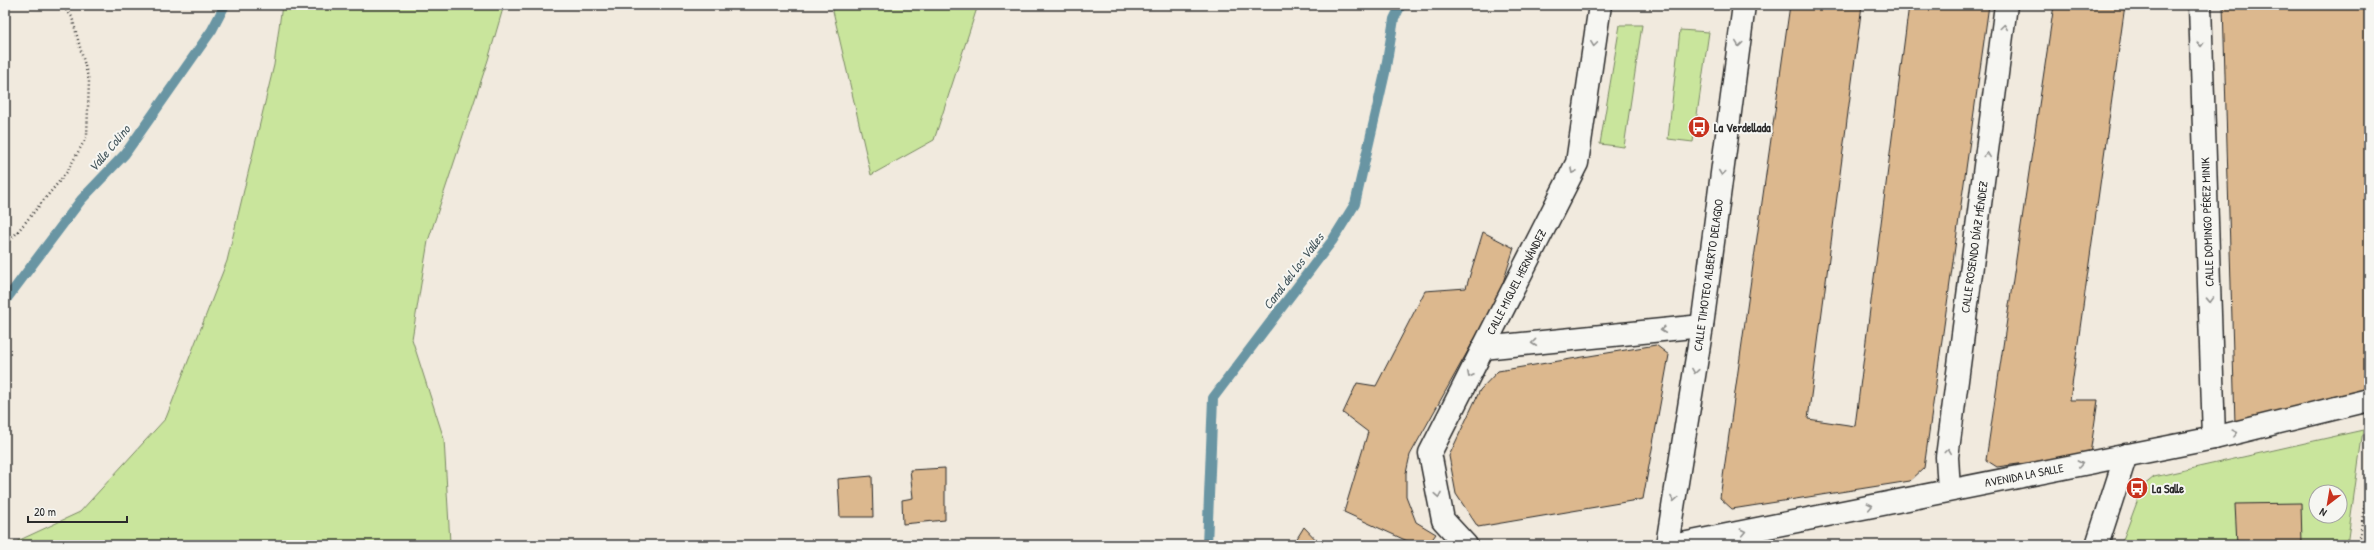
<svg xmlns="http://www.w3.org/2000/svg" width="2374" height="550" viewBox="0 0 2374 550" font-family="'Patrick Hand',sans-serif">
	<rect width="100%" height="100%" fill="#f1eade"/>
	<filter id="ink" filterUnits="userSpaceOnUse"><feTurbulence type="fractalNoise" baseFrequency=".025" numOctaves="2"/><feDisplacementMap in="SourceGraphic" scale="8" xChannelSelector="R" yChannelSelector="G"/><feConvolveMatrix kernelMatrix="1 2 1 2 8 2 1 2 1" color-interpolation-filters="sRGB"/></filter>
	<g filter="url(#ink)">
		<g fill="#c9e59c" stroke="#7a8864" fill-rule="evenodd">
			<polygon points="282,5 504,5 488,60 428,241 412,339 444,439 450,543 452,545 9,545 80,512 166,418 227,261 274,65"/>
			<polygon points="836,5 978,5 934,140 871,175 833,11"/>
			<polygon points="1620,25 1642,25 1624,147 1600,144"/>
			<polygon points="1680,30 1709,32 1693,142 1668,139"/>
			<path d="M 2363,430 L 2347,545 L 2121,545 L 2143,486 L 2154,477 ZM 2316,492 L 2340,492 L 2340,516 L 2316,516 Z"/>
		</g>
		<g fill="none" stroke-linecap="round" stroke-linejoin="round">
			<g stroke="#6995a3" stroke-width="10">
				<polyline points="5,301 81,200 125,154 212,30 225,5"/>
				<polyline points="1207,545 1213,398 1332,241 1355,204 1385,73 1394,19 1401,5"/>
			</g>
		</g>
		<g fill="#dcb88e" stroke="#2b2b2b">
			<polygon points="1790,5 1862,5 1808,419 1855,426 1909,5 1989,5 1924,468 1910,481 1732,509 1720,498"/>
			<polygon points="2054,5 2125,5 2070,400 2098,400 2090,454 1997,467 1986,460"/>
			<polygon points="2223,5 2369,5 2369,389 2235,424"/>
			<polygon points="1483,232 1514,248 1499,295 1410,455 1406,473 1406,496 1416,522 1436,534 1428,545 1416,545 1344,512 1368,432 1343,413 1357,383 1376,386 1425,291 1466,288"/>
			<polygon points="1656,345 1669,355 1643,499 1478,527 1456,494 1449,456 1480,390 1498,371"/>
			<polygon points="945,468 945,520 903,524 902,500 913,498 910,470"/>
			<polygon points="872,476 873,517 840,517 838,479"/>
			<polygon points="2301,503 2302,545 2237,545 2235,504"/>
			<polygon points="1304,527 1321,545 1293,545"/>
		</g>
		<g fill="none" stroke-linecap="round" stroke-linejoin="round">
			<g stroke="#2b2b2b" stroke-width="25">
				<g id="minor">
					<polyline points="2200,5 2214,438"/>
					<polyline points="1483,348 1702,326"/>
					<polyline points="1949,490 1947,457 2006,5"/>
					<polyline points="1466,545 1443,520 1430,453 1577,163 1600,5"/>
					<polyline points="1667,545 1702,326 1744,5"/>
					<polyline points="1677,545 2214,438 2369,400"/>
					<polyline points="2097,545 2126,455"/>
				</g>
			</g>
			<g stroke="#2b2b2b" stroke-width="2.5" stroke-dasharray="1 3" stroke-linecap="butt">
				<polyline points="5,247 67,172 87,136 89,81 72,17 62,5"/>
				<polyline points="2359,545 2369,468"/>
			</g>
			<use href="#minor" stroke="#f6f6f2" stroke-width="22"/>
		</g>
		<defs><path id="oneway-chevron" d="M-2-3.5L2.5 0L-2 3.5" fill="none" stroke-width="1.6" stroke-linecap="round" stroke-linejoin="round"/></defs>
		<g stroke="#90908e">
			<use href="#oneway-chevron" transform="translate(2004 27) rotate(-82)"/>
			<use href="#oneway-chevron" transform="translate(1594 44) rotate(98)"/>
			<use href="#oneway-chevron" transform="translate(1739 44) rotate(98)"/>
			<use href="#oneway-chevron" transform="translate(2201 44) rotate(88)"/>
			<use href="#oneway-chevron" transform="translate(1987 155) rotate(-82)"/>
			<use href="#oneway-chevron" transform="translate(1573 171) rotate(117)"/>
			<use href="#oneway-chevron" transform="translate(1722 173) rotate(98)"/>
			<use href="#oneway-chevron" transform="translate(2210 300) rotate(88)"/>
			<use href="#oneway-chevron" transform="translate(1663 330) rotate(174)"/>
			<use href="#oneway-chevron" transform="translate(1534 343) rotate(174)"/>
			<use href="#oneway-chevron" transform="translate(1695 371) rotate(99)"/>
			<use href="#oneway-chevron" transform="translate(1470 375) rotate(117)"/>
			<use href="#oneway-chevron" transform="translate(2235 433) rotate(-14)"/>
			<use href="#oneway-chevron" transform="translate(1948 451) rotate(-83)"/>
			<use href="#oneway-chevron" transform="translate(2080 464) rotate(-11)"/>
			<use href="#oneway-chevron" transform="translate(1438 495) rotate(79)"/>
			<use href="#oneway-chevron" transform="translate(1674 499) rotate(99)"/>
			<use href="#oneway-chevron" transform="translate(1870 506) rotate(-12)"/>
			<use href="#oneway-chevron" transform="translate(1743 532) rotate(-12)"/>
		</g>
	</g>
	<defs>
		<g id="bus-disc" transform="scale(1.15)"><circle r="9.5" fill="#c8321e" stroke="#f6f6f2"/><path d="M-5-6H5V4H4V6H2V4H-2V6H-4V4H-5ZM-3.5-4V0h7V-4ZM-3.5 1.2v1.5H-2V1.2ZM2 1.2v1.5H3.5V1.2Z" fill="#fff"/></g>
	</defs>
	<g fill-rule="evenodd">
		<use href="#bus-disc" x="1699" y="127"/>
		<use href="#bus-disc" x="2137" y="488"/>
	</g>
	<g text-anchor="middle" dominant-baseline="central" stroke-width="4" stroke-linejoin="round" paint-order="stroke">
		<g font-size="12" font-weight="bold" fill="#2b2b2b" stroke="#f6f6f2" text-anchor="start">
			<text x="1714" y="127">La Verdellada</text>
			<text x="2152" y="488">La Salle</text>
		</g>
		<g font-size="12" fill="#2b2b2b" stroke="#f6f6f2">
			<text transform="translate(2207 222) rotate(-92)">CALLE DOMINGO PÉREZ MINIK</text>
			<text transform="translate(1974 247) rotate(-82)">CALLE ROSENDO DÍAZ MÉNDEZ</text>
			<text transform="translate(1708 275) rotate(-82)">CALLE TIMOTEO ALBERTO DELAGDO</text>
			<text transform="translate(1516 282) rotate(-63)">CALLE MIGUEL HERNÁNDEZ</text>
			<text transform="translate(2024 475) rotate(-11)">AVENIDA LA SALLE</text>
		</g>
		<g font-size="13" font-style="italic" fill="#45575d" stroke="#f6f6f2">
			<text transform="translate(109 148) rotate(-50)">Valle Colino</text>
			<text transform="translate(1293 271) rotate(-53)">Canal del los Valles</text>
		</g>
	</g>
	<rect width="2374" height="550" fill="none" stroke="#f6f6f2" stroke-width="20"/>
	<rect x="10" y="10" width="2354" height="530" fill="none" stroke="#2b2b2b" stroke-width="1.5" filter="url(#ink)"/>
	<g transform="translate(2328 504) rotate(211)"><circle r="19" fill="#f6f6f2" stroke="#a5a5a2"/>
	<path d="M0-3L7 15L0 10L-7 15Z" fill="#c8321e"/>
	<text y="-6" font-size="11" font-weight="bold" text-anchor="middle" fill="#2b2b2b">N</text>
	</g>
	<path d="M28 516v6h99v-6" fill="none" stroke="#2b2b2b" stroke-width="2"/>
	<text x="34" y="516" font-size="12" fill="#2b2b2b" stroke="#f6f6f2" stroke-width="3" paint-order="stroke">20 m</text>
</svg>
